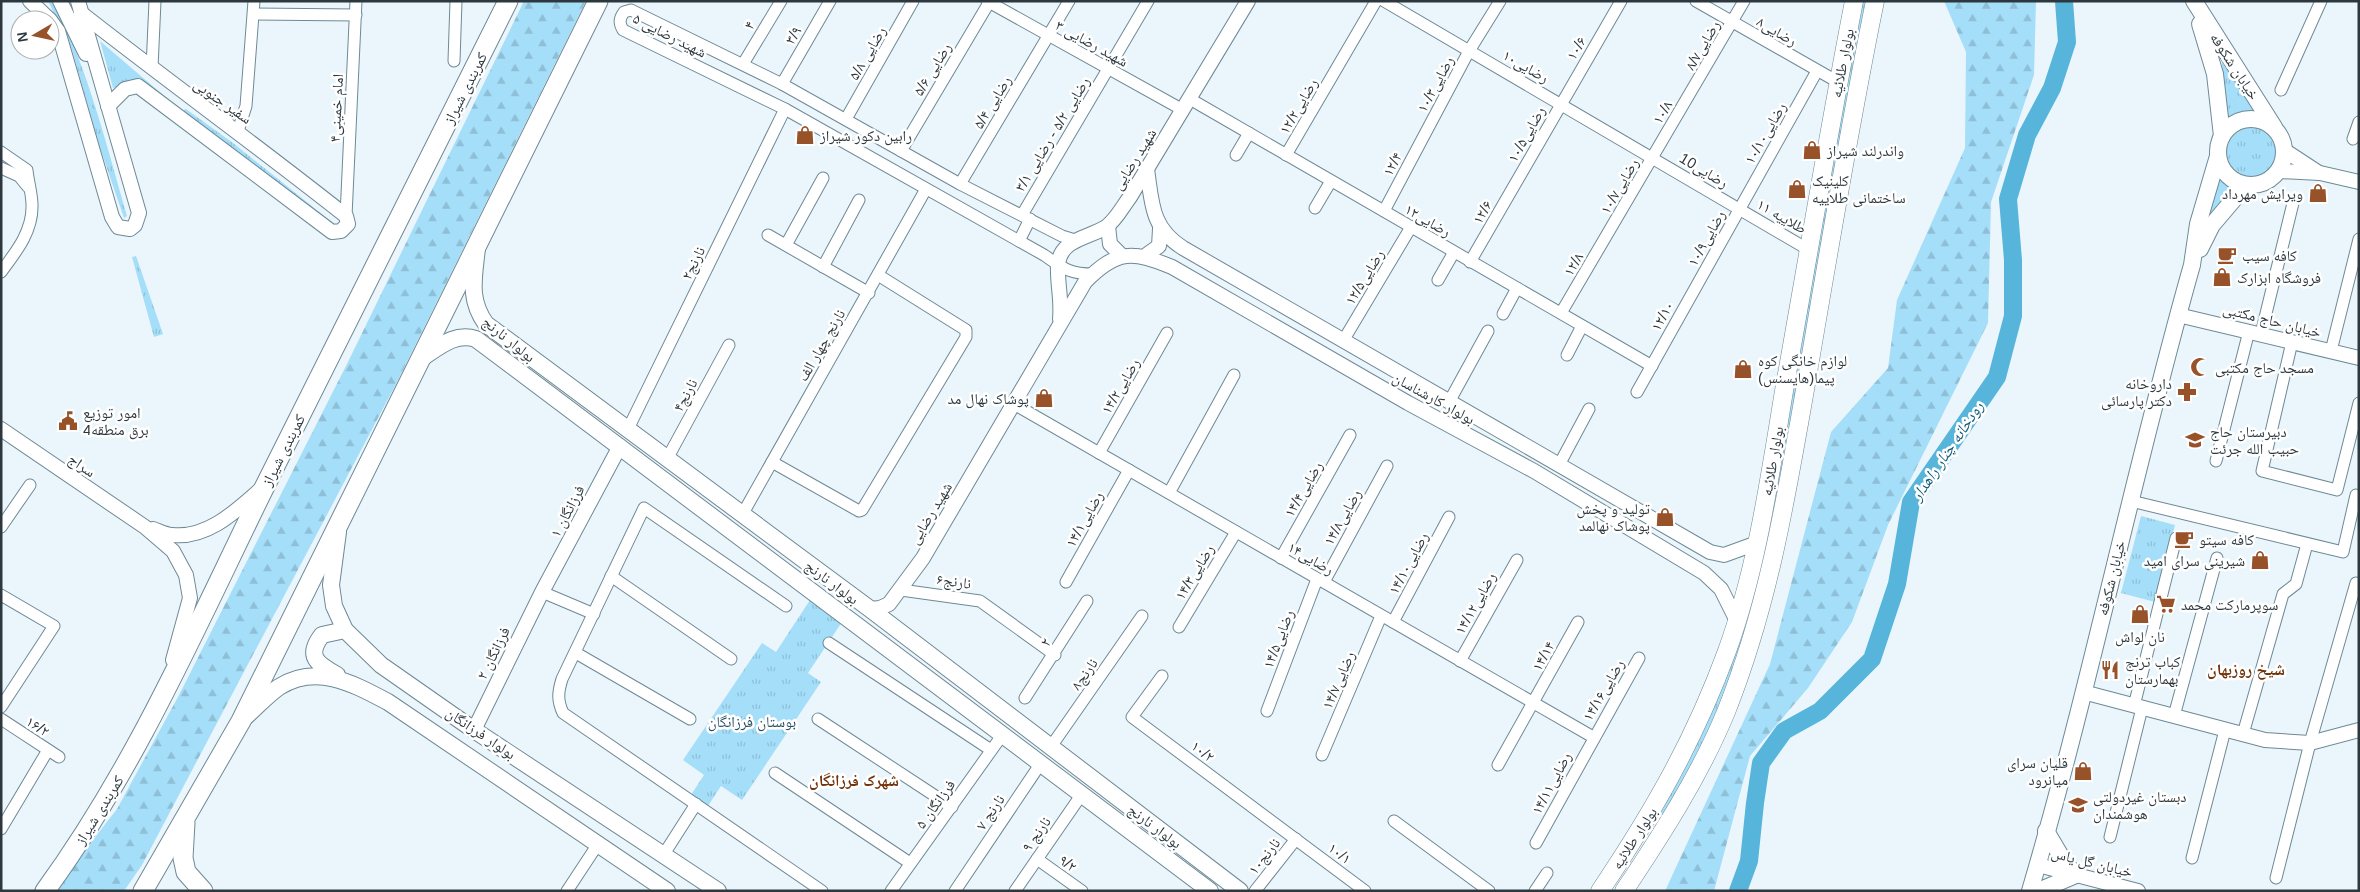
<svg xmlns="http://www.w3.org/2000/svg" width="2360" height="892" viewBox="0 0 2360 892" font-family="Arial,'Noto Naskh Arabic',sans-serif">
	<defs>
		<pattern id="grass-tufts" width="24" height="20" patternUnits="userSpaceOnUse" patternTransform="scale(1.25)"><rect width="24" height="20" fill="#a5def9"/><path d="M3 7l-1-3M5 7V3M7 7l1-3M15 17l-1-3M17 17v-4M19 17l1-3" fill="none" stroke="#8ebfd6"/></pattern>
		<pattern id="forest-firs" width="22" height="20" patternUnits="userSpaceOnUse" patternTransform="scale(1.25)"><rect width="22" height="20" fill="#a5def9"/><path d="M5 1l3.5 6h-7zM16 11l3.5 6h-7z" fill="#8ebfd6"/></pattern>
	</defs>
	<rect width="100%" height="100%" fill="#eaf6fb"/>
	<g fill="url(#grass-tufts)">
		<path d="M 48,1 L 54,1 C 88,70 106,143 127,216 L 124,218 L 99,145 L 72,50 Z"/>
		<polygon points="1861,1 1869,1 1780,501 1751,627 1700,754 1660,819 1660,814 1720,687"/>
		<polygon points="100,41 169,100 135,80 113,88"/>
		<polygon points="2221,52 2257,108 2255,113 2241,113 2229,119 2226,118"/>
		<polygon points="186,109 233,143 333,223 329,226 181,111"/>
		<circle cx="2252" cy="152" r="28"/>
		<polygon points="2220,177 2237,192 2206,219"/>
		<polygon points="136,256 163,334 154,337 132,257"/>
		<polygon points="2141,516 2175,525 2155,602 2121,593"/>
		<polygon points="810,600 842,622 808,673 821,682 742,800 721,786 706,809 689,798 704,775 683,760 762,643 776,652"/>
	</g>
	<g fill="url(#forest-firs)">
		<polygon points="524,1 586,1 396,384 142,865 124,891 53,891 117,809 179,695 347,364"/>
		<polygon points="1944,1 2036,1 2034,75 1991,202 1988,323 1888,525 1852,622 1808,688 1750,756 1714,891 1665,891 1770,664 1831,432 1888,368 1897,300 1965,148 1966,52"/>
	</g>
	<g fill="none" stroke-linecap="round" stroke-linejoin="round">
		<polyline stroke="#57b5dc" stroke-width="18" points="1738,891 1749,861 1755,803 1761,763 1784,731 1820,711 1872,659 1897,584 1911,502 1997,377 2013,316 2013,260 2008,199 2027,135 2052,88 2067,42 2064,1"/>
		<g stroke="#6e8996" stroke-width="13">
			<g id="minor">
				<polyline points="987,1 1183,110"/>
				<polyline points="1384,1 1809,250"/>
				<polyline points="1696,1 1838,82"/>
				<polyline points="254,14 356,15"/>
				<polyline points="454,61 456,1"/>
				<polyline points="743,64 781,1"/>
				<polyline points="152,68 155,1"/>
				<polyline points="782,84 830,1"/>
				<polyline points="2281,90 2321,1"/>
				<polyline points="1190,99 1652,366"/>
				<polyline points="846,119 913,1"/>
				<polyline points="238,131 246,106 254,1"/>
				<polyline points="2353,139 2359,122"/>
				<polyline points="901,151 990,1"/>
				<path d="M 1,152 L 27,170 C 28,181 32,194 32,205 C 33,231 16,252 1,272"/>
				<polyline points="1236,155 1249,133"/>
				<polyline points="1286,155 1376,1"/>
				<polyline points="1,168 19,176 28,187"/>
				<polyline points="960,184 1069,1"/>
				<polyline points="1315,208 1331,181"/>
				<polyline points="1384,211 1469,51 1500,1"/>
				<polyline points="1022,215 1148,1"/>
				<polyline points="346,216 356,1"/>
				<polyline points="768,235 869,293"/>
				<path d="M 1075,240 L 1062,236 L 960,184 L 782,84 L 631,10 L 624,12 C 619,19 619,23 623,30 L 785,109 L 1044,255 C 1063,268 1069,274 1093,274"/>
				<polyline points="1019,241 1030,219"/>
				<polyline points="786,245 823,178"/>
				<polyline points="1470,262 1621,1"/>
				<polyline points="823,267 859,200"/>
				<polyline points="1438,280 1454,252"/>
				<polyline points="1561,313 1744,1"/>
				<polyline points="1503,314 1517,288"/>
				<polyline points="2261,334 2293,203"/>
				<polyline points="1343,341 1411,227"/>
				<polyline points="2292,342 2262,471 2337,490 2359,403"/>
				<polyline points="2331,351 2359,239"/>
				<polyline points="1567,355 1582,326"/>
				<polyline points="1637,392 1817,71"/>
				<polyline points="1449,402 1488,331"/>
				<polyline points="1014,404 1593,737"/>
				<polyline points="628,429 785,109"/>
				<polyline points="1099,453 1167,333"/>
				<polyline points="667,459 729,345"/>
				<polyline points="2216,461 2249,331"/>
				<polyline points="772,462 859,511 862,510 966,337 966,330 878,275"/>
				<polyline points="1559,465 1589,409"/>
				<polyline points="1169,493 1234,375"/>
				<polyline points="2131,501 2343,552 2356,495"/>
				<polyline points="742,515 926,189"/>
				<polyline points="1,527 30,485"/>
				<polyline points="1281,558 1350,435"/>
				<polyline points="611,576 731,659"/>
				<polyline points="1066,582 1129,470"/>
				<polyline points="1324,582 1387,466"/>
				<polyline points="901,590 980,601 1055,655"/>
				<polyline points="542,592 594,614"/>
				<polyline points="1,595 54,626 1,707"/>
				<path d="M 786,606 L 644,508 L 562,679 C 558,692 557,700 563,713 L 822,891"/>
				<polyline points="1393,622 1449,517"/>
				<polyline points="1179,627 1236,532"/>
				<polyline points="829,643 991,750"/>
				<polyline points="576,653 690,719"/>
				<polyline points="1460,661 1517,560"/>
				<polyline points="1162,676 1132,717 1365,891"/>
				<polyline points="1025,698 1087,601"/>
				<polyline points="2134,706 2176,538"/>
				<polyline points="1267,711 1317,579"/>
				<polyline points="2174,716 2217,558"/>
				<polyline points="1,719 59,757"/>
				<polyline points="818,719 952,807"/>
				<polyline points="2243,734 2283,594 2296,584 2307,544"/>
				<polyline points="1050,748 1142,616"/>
				<polyline points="1322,755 1381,616"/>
				<polyline points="1498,765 1578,622"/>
				<polyline points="775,773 910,863"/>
				<polyline points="1394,821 1489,891"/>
				<polyline points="1,829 48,750"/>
				<polyline points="2110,837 2142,708"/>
				<polyline points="1536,843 1639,658"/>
				<polyline points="664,854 696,804"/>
				<polyline points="2192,858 2225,730"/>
				<polyline points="1037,859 1082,891"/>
				<polyline points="2276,878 2310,743 2356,583"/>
				<polyline points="567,891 598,844"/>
				<polyline points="891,891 1003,734"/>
				<polyline points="955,891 1041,763"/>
				<polyline points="1015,891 1082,794"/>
				<polyline points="1255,891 1296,839"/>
				<polyline points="1535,891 1547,873"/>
			</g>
		</g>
		<g stroke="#6e8996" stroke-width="16">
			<g id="tertiary">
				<polyline points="30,1 50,20"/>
				<polyline points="60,1 86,54"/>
				<path d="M 81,13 C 169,82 259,147 346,216 L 348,224 L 341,231 L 332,232 L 138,86 L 125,89 L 108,106"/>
				<polyline points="50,20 58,31 112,217 118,227 130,229 135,225 139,213 78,1"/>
				<polyline points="2284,150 2319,173"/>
				<path d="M 1147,169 C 1152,203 1151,228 1183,248 L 1710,552 L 1724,555 L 1757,543"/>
				<polyline points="2279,171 2320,173 2359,182"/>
				<polyline points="1108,226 1110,244 1122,256"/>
				<polyline points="1145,256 1159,246 1160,229"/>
				<polyline points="2178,315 2359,358"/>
				<path d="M 1060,319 C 1062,300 1057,283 1058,265 C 1060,239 1089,238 1106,227 C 1116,220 1123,206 1130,197 L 1248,1"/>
				<polyline points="1,429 145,527 173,551 186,575 190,598 173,660"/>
				<path d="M 153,529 C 159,531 166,535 172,535 C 208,539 237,510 261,489"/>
				<path d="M 870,609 L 880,608 L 889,604 L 923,558 L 1085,282 C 1117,249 1133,251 1172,267 L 1408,403 L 1534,471 L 1704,573 L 1721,589 L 1737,621"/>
				<polyline points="2083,692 2265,740 2310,743 2359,730"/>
				<polyline points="474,730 542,592 620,446"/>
				<polyline points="2038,865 2138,891"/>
			</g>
		</g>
		<g stroke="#6e8996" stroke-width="18">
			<g id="secondary">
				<polyline points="2194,1 2274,127"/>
				<polyline points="2200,24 2215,74 2222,136"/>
				<circle cx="2251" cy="152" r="33"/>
				<path d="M 477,248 C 474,278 468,299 486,324 L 870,609 L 1240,891"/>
				<polyline points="2200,249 2212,225 2246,185"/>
				<path d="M 422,358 C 439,347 455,332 476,339 L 1210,891"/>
				<polyline points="338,532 331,585 334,606 345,630 381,665 474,730 718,891"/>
				<path d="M 337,675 C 318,664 305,657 322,635 L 345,630"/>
				<path d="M 244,718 C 256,708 267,695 279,687 C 317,663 354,684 388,702 L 667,891"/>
				<path d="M 2030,891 C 2091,684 2133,472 2192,265 L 2198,224 L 2218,156"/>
				<polyline points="2038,891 2076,875 2065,863 2046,831"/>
			</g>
		</g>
		<g stroke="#6e8996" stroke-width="19">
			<g id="primary">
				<path d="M 1600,891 C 1653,812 1694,741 1727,651 C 1758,565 1770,474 1785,385 C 1808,257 1829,129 1854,1"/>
				<path d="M 1624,891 C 1662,834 1700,775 1726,712 C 1769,604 1786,498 1806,384 C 1828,256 1849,128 1875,1"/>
			</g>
		</g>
		<g stroke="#6e8996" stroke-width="21">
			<g id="trunk">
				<polyline points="185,823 183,858 186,872 203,891"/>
				<path d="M 45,891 C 137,765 198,622 266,484 C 346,323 428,162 508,1"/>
				<polyline points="143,891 241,721 598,1"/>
			</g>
		</g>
		<use href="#minor" stroke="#fff" stroke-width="11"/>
		<use href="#tertiary" stroke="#fff" stroke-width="14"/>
		<use href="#secondary" stroke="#fff" stroke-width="16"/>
		<use href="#primary" stroke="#fff" stroke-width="18"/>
		<use href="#trunk" stroke="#fff" stroke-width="19"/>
	</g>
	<defs>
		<g id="shop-bare" transform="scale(1.5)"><path d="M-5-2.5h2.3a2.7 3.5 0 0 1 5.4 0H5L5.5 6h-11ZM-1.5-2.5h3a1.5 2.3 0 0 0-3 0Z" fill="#98522a" stroke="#fff" stroke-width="2.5" paint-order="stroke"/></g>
		<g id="cafe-bare" transform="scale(1.5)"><path d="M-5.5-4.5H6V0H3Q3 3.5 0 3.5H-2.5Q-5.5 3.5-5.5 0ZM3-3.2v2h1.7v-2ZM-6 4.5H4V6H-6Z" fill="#98522a" stroke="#fff" stroke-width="2.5" paint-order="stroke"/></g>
		<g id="mosque-bare" transform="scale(1.5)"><path d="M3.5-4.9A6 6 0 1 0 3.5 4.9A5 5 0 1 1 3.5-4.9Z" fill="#98522a" stroke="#fff" stroke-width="2.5" paint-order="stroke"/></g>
		<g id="pharmacy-bare" transform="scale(1.5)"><path d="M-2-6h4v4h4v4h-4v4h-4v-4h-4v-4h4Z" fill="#98522a" stroke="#fff" stroke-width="2.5" paint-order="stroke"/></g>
		<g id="civic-bare" transform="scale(1.5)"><path d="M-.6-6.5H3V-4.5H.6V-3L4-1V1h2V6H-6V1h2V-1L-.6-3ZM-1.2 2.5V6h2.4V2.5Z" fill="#98522a" stroke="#fff" stroke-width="2.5" paint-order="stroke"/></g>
		<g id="school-bare" transform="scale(1.5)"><path d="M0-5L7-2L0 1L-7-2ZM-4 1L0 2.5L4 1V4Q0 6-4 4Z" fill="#98522a" stroke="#fff" stroke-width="2.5" paint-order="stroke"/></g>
		<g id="supermarket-bare" transform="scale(1.5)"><path d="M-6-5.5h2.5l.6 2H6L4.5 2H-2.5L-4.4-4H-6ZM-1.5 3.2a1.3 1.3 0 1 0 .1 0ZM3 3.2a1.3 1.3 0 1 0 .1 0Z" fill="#98522a" stroke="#fff" stroke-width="2.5" paint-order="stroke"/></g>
		<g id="restaurant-bare" transform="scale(1.5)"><path d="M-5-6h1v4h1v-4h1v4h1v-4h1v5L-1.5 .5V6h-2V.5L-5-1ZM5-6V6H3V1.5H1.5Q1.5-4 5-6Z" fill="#98522a" stroke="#fff" stroke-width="2.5" paint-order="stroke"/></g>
	</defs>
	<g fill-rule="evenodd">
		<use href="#shop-bare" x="805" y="135"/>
		<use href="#shop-bare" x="1812" y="150"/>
		<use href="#shop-bare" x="1797" y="189"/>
		<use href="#shop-bare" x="2318" y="193"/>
		<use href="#cafe-bare" x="2227" y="255"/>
		<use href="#shop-bare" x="2222" y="277"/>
		<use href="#mosque-bare" x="2200" y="367"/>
		<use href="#shop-bare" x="1743" y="369"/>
		<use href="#pharmacy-bare" x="2187" y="392"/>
		<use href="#shop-bare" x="1044" y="398"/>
		<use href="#civic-bare" x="68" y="421"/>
		<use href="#school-bare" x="2195" y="440"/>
		<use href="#shop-bare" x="1665" y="517"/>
		<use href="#cafe-bare" x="2184" y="539"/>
		<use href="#shop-bare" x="2260" y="560"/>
		<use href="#supermarket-bare" x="2166" y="604"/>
		<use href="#shop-bare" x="2140" y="614"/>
		<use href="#restaurant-bare" x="2110" y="670"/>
		<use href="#shop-bare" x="2083" y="771"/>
		<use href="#school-bare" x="2078" y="805"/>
	</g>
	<g text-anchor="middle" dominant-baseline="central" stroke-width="5" stroke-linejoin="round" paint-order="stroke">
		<g font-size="15" fill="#2d383e" stroke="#fff">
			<text transform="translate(749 25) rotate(-59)">۴</text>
			<text transform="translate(1777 31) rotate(30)">رضایی۸</text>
			<text transform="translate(670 35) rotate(27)">شهید رضایی ۵</text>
			<text transform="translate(793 35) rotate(-60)">۳/۹</text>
			<text transform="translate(1092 43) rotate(29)">شهید رضایی ۳</text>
			<text transform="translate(1702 45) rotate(-60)">رضایی۸/۷</text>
			<text transform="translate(1576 48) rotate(-59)">۱۰/۶</text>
			<text transform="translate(867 53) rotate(-60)">رضایی ۵/۸</text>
			<text transform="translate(1842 63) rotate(-79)">بولوار طلائیه</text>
			<text transform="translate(1526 66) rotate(30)">رضایی۱۰</text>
			<text transform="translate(2235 66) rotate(57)">خیابان شکوفه</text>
			<text transform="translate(932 69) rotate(-59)">رضایی ۵/۶</text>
			<text transform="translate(1435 84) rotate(-62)">رضایی۱۰/۳</text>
			<text transform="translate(465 88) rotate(-63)">کمربندی شیراز</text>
			<text transform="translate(223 101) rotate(35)">سفیر جنوبی</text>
			<text transform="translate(992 102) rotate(-59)">رضایی ۵/۴</text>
			<text transform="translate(1298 106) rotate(-60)">رضایی۱۲/۲</text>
			<text transform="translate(336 108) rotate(-87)">امام خمینی۴</text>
			<text transform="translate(1662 112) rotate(-59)">۱۰/۸</text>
			<text transform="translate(1765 133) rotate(-60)">رضایی۱۰/۱۰</text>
			<text transform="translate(1052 134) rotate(-59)">رضایی ۵/۲ - رضایی ۳/۱</text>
			<text transform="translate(1526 134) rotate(-61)">رضایی۱۰/۵</text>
			<text transform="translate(1134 159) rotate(-58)">شهید رضایی</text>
			<text transform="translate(1392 164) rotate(-62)">۱۲/۴</text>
			<text transform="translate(1704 170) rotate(31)">رضایی10</text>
			<text transform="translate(1619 186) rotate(-60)">رضایی۱۰/۷</text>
			<text transform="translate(1482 212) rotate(-60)">۱۲/۶</text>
			<text transform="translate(1782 216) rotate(30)">طلاییه ۱۱</text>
			<text transform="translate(1428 220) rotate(30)">رضایی۱۲</text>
			<text transform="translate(1706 238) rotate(-61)">رضایی۱۰/۹</text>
			<text transform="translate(693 263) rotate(-64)">نارنج۲</text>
			<text transform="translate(1573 264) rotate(-59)">۱۲/۸</text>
			<text transform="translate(1364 277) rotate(-59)">رضایی۱۲/۵</text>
			<text transform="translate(1662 316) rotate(-61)">۱۲/۱۰</text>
			<text transform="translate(2272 320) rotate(14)">خیابان حاج مکتبی</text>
			<text transform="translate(509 339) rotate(39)">بولوار نارنج</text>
			<text transform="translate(821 345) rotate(-60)">نارنج چهار الف</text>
			<text transform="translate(1120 386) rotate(-60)">رضایی۱۴/۲</text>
			<text transform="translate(685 395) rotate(-62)">نارنج۴</text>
			<text transform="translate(1434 398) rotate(29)">بولوار کارشناسان</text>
			<text transform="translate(283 450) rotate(-63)">کمربندی شیراز</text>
			<text transform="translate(1772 461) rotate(-80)">بولوار طلائیه</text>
			<text transform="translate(82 465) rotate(34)">سراج</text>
			<text transform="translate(1303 489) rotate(-60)">رضایی۱۴/۴</text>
			<text transform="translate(567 511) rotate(-62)">فرزانگان ۱</text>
			<text transform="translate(930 513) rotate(-59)">شهید رضایی</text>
			<text transform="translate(1342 517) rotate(-61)">رضایی۱۴/۸</text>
			<text transform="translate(1084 519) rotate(-61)">۱۴/۱رضایی</text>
			<text transform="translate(1311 558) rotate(30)">رضایی۱۴</text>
			<text transform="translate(1408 563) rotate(-62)">رضایی۱۴/۱۰</text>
			<text transform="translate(1194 572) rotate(-59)">رضایی۱۴/۳</text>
			<text transform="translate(2111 578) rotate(-76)">خیابان شکوفه</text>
			<text transform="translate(954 581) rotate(8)">نارنج۶</text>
			<text transform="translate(832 582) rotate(37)">بولوار نارنج</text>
			<text transform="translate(1475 603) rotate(-61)">رضایی۱۴/۱۲</text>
			<text transform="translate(1278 639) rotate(-69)">رضایی۱۴/۵</text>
			<text transform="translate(1045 642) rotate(-58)">۲</text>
			<text transform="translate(493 653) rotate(-64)">فرزانگان ۲</text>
			<text transform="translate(1543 656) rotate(-61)">۱۴/۱۴</text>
			<text transform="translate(1084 674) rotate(-55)">نارنج۸</text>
			<text transform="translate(1338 680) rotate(-67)">رضایی۱۴/۷</text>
			<text transform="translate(1603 690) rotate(-60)">رضایی۱۴/۱۶</text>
			<text transform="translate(38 726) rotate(33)">۱۶/۲</text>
			<text transform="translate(481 733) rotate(34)">بولوار فرزانگان</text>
			<text transform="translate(1203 751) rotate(37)">۱۰/۲</text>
			<text transform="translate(1551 783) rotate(-62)">رضایی۱۴/۱۱</text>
			<text transform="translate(935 804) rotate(-54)">فرزانگان ۵</text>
			<text transform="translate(99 810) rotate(-58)">کمربندی شیراز</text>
			<text transform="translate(990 812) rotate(-56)">نارنج ۷</text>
			<text transform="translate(1155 826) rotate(37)">بولوار نارنج</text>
			<text transform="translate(1036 834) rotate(-55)">نارنج ۹</text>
			<text transform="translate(1634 838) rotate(-57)">بولوار طلائیه</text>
			<text transform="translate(1340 853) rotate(37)">۱۰/۱</text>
			<text transform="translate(1264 856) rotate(-52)">نارنج۱۰</text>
			<text transform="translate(2092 862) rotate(14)">خیابان گل یاس</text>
			<text transform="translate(1068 863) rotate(35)">۹/۲</text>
		</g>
		<g font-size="15" fill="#2d383e" stroke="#fff" text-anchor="start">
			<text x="820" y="135">رابین دکور شیراز</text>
			<text x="1827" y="150">واندرلند شیراز</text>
			<text x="1812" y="180">کلینیک<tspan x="1812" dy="17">ساختمانی طلاییه</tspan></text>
			<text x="2303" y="193" text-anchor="end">ویرایش مهرداد</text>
			<text x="2242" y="255">کافه سیب</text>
			<text x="2237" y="277">فروشگاه ابزارک</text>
			<text x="1758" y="360">لوازم خانگی کوه<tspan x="1758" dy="17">پیما(هایسنس)</tspan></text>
			<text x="2215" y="367">مسجد حاج مکتبی</text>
			<text x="2172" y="383" text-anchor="end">داروخانه<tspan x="2172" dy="17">دکتر پارسائی</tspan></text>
			<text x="1029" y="398" text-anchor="end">پوشاک نهال مد</text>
			<text x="83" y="412">امور توزیع<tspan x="83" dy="17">برق منطقه4</tspan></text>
			<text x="2210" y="431">دبیرستان حاج<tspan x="2210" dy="17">حبیب الله جرئت</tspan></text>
			<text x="1650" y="508" text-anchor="end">تولید و پخش<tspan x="1650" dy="17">پوشاک نهالمد</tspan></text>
			<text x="2199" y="539">کافه سیتو</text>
			<text x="2245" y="560" text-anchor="end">شیرینی سرای امید</text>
			<text x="2181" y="604">سوپرمارکت محمد</text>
			<text x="2140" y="636" text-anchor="middle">نان لواش</text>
			<text x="2125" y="661">کباب ترنج<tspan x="2125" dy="17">بهمارستان</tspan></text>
			<text x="2068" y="762" text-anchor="end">قلیان سرای<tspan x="2068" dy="17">میانرود</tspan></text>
			<text x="2093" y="796">دبستان غیردولتی<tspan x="2093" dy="17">هوشمندان</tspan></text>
		</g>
		<g font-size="15" fill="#264f60" stroke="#fff">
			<text x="752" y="721">بوستان فرزانگان</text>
		</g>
		<g font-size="16" font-style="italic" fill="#145e7a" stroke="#fff">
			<text transform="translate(1947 451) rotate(-56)">رودخانه چنار راهدار</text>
		</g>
		<g font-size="16" font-weight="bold" fill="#71340b" stroke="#fff">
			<text x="2246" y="669">شیخ روزبهان</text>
			<text x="854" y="780">شهرک فرزانگان</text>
		</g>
	</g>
	<rect width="2360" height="892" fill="none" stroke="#2d383e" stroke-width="5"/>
	<g transform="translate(35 35) rotate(261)"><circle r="24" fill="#ffffff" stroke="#abafb2"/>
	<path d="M0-4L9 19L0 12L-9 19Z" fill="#98522a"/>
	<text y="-8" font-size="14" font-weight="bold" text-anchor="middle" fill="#2d383e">N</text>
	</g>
</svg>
